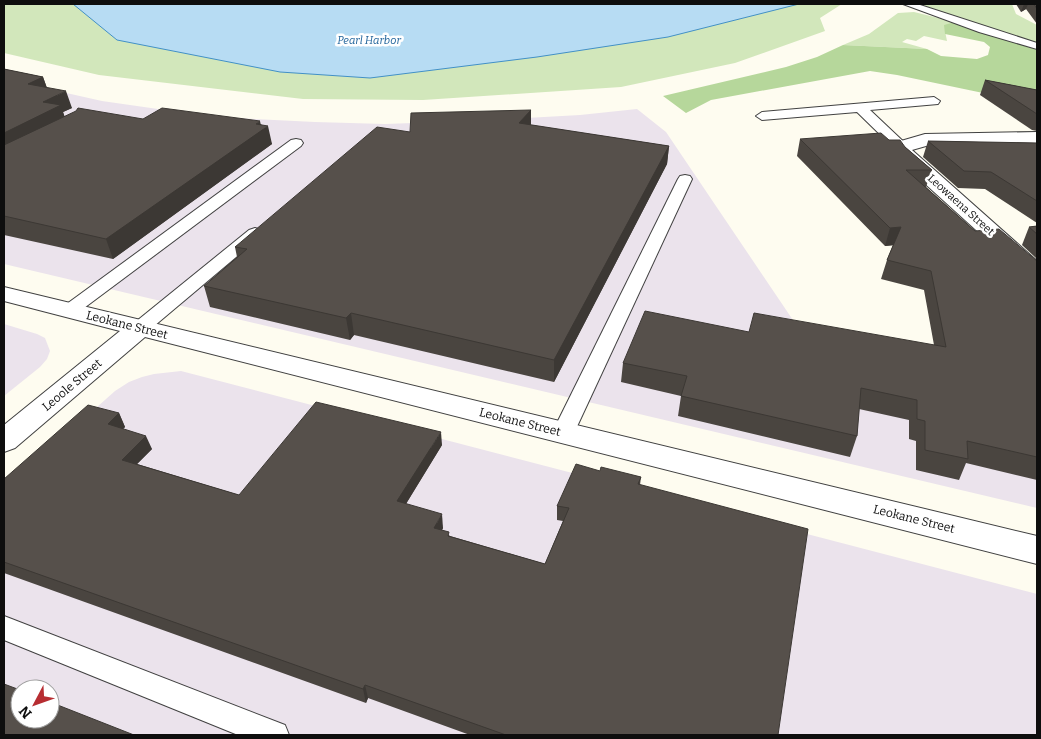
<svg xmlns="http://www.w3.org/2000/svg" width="1041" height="739" viewBox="0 0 1041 739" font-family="Bitter,serif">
	<rect width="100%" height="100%" fill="#fefcf0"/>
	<g fill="#ebe3ec" fill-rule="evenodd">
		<polygon points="4,79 102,101 214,117 315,122 385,124 469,121 580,115 637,109 666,132 801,332 1037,374 1037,508 4,264"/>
		<polygon points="4,324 37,334 45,338 50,351 47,359 40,367 4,396"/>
		<path d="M 181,371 L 1037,594 L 1037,735 L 4,735 L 4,490 L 115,391 L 129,382 L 142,377 L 154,374 ZM 20,689 L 50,689 L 50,719 L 20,719 Z"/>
	</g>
	<g fill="#d2e7bb">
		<polygon points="4,4 842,4 820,18 825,31 735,63 621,87 423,100 303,99 99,75 4,53"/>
		<polygon points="919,4 1012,4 1016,14 1037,25 1037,44"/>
		<polygon points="914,12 955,22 945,31 947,41 924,36 916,41 907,39 902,42 927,49 843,45 869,34 898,13"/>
	</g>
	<polygon fill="#b6d79b" points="955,22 1037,50 1037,93 1007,98 897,75 870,71 711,100 686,113 663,96 786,67 817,57 843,45 927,49 941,56 977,59 988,55 990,47 984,42 945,34 944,25"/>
	<polygon fill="#b7dcf3" stroke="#4290c6" points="73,4 799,4 668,37 537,57 370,78 280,72 117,40"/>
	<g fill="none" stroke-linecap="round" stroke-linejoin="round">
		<g stroke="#414141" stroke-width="2">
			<g id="lane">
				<polygon points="903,4 917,4 1037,43 1037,49 979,32"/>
				<polygon points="934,97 940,101 938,104 870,110 906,144 908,147 901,151 896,150 857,112 762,120 756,116 762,112"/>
				<polygon points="296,139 301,140 303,143 301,146 76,314 70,315 64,314 61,310 64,306 291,140"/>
				<polygon points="685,175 690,176 692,179 574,433 571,438 563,440 555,438 552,433 678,179 680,176"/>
				<polygon points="255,228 261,230 263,233 261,236 147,332 140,334 133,332 131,328 133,324 249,230"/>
				<polygon points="4,616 285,725 289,735 238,735 4,640"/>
			</g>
		</g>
		<g stroke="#414141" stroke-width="2">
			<g id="street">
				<polygon points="1037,132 1037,144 926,146 912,150 1037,261 1037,280 1029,278 901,162 892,147 894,143 925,134"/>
				<polygon points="4,287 1037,536 1037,564 145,337 15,448 4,452 4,425 120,331 4,301"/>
			</g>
		</g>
		<use href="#lane" fill="#fff" fill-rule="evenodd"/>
		<use href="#street" fill="#fff" fill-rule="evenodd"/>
	</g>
	<g fill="#4a4540">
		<polygon points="1016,4 1037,4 1037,24 1026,9 1021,12"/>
		<polygon points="4,69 43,77 47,88 72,108 63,112 64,116 261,124 272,144 113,259 4,235"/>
		<polygon points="985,80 1037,90 1037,131 1032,130 980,95"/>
		<polygon points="531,110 531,125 669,146 667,164 554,382 354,335 350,340 210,307 204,286 237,257 235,247 410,132"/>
		<polygon points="800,139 889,140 905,147 932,170 926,187 975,231 1037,261 1037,480 966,463 959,480 916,470 916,441 909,439 909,420 859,409 857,436 850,457 678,416 681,396 621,382 623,363 749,332 934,345 924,290 881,279 887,260 893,245 885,246 797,156"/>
		<polygon points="928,141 1037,143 1037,223 985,189 958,188 923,157"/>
		<polygon points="1037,226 1037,259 1022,245 1029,227"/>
		<polygon points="119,413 125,427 123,429 152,449 137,464 239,495 442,445 406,504 443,528 442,530 450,536 545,564 563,521 557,520 557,506 600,471 641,477 640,485 778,735 470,735 368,698 366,703 4,573 4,479"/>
	</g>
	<g fill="#3c3834">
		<polygon points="1024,4 1028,4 1026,9 1021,12"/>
		<polygon points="43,77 49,94 28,84"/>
		<polygon points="66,91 72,108 63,112 67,123 4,155 4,133 43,102"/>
		<polygon points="531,110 531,128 519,123"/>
		<polygon points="260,121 262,130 268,126 272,144 113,259 106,239"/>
		<polygon points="669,146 667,164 554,382 554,360"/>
		<polygon points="901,227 896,245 885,246 890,228"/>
		<polygon points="351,313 354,335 350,340 346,318"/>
		<polygon points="119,413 125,427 113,438 108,424"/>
		<polygon points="441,432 442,445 399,515 397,501"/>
		<polygon points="146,436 152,449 128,473 122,460"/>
		<polygon points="442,514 443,528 435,542 434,528"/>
		<polygon points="365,685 368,698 366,703 363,689"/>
	</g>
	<g fill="#56504b" stroke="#3c3834">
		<polygon points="1034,4 1037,4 1037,9"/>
		<polygon points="4,69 43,77 28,84 66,91 43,102 61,105 4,133"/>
		<polygon points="985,80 1037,90 1037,114"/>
		<polygon points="78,108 143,119 162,108 260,121 256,124 268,126 106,239 4,216 4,145 76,111"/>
		<polygon points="531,110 519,123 669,146 554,360 351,313 346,318 204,286 247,249 235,247 377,127 410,132 411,113"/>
		<polygon points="881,133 889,140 900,140 905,147 932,170 906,170 975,231 999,229 1037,261 1037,457 967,441 968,459 925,450 925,421 917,419 917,400 861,388 857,436 681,396 687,376 623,363 645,311 749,332 754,313 946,347 931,271 887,260 901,227 890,228 800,139"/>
		<polygon points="928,141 1037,143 1037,201 991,172 964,171"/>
		<polygon points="1037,226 1037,234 1029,227"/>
		<polygon points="316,402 441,432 397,501 442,514 434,528 449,532 448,536 545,564 569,508 557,506 576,464 600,471 601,467 641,477 638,484 808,529 778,735 506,735 365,685 363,689 4,562 4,479 88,405 119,413 108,424 146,436 122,460 239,495"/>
		<polygon points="4,684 20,690 20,719 50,719 50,702 134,735 4,735"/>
	</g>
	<g text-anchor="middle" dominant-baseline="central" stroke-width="5" stroke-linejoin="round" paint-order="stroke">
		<g font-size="11" font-style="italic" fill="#1e629a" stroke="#fff">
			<text x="369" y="40">Pearl Harbor</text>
		</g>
		<g font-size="11" fill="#0e0e0e" stroke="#fff">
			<text transform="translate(961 205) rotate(42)">Leowaena Street</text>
		</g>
		<g font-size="12" fill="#0e0e0e" stroke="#fff">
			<text transform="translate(127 325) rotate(14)">Leokane Street</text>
			<text transform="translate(72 385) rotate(-40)">Leoole Street</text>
			<text transform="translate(520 422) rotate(14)">Leokane Street</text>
			<text transform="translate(914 519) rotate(14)">Leokane Street</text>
		</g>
	</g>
	<rect width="1041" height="739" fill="none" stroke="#0e0e0e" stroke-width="10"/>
	<g transform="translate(35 704) rotate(229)"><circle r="24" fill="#ffffff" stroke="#9f9f9f"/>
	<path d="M0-4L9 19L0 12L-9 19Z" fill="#b72d32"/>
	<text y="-8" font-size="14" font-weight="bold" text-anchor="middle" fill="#0e0e0e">N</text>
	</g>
</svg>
